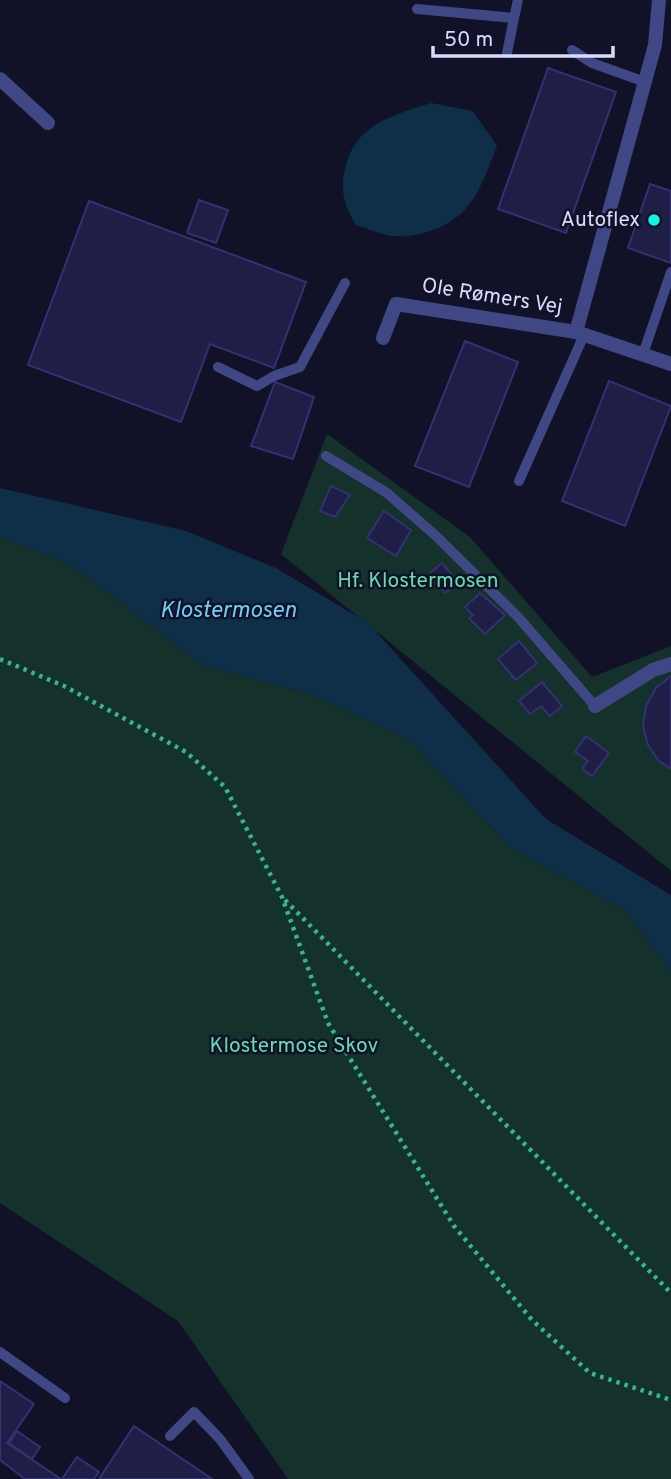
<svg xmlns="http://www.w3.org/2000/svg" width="671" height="1479" viewBox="0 0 671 1479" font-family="Overpass,sans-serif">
	<rect width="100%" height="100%" fill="#111127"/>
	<g fill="#14312b">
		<polygon points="327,434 470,537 592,677 671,646 671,871 281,554"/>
		<polygon points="0,537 72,565 203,665 313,695 410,740 511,848 625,910 671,971 671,1479 288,1479 178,1321 0,1203"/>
	</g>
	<g fill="#0f2e48">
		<path d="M 431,103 L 473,111 L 497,146 C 481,186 473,217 430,231 C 416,236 401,238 387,235 C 377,233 366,228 356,225 C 344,205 340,191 345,169 C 354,125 393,115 431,103 Z"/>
		<polygon points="0,488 186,531 276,568 368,623 546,819 671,895 671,971 625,910 511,848 410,740 313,695 203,665 72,565 0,537"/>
	</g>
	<g fill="#1f1e47" stroke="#333172" stroke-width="2">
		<polygon points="548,68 616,92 566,233 498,209"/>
		<polygon points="650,184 671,191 671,263 628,248"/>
		<polygon points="199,200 228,210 216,243 187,233"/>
		<polygon points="89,201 306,282 274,368 210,344 181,422 28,365"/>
		<polygon points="465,341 518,362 469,487 415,466"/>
		<polygon points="609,381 671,406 625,526 562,501"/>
		<polygon points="275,382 314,397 293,459 251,446"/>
		<polygon points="331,486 350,495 335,517 320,511"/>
		<polygon points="384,511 411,530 396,556 367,538"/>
		<polygon points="442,563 458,582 445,593 429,574"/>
		<polygon points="480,593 505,615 485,634 469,618 473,615 465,607"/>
		<polygon points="519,641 537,663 516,680 498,659"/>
		<polygon points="671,676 671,769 659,761 648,745 643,726 646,706 656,688"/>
		<polygon points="542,682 562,706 550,716 541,706 530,714 519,701"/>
		<polygon points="586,736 609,753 592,776 582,769 588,761 575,752"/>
		<polygon points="0,1381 34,1404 7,1443 61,1479 25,1479 0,1460"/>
		<polygon points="134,1426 212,1479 99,1479"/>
		<polygon points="17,1431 40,1447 32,1459 9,1443"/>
		<polygon points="77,1457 99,1472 94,1479 62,1479"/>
	</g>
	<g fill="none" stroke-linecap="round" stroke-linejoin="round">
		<g stroke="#36b497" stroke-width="4.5" stroke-dasharray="3.5 5" stroke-linecap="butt">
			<polyline points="0,659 64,686 186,752 225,787 282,897 328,1023 454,1226 532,1320 590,1373 671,1400"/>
			<polyline points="285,900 671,1293"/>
		</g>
		<g stroke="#3f4884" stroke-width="10">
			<polyline points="417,9 514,18 518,0"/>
			<polyline points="572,50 592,63 645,82"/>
			<polyline points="507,53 514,18"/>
			<polyline points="643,354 671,272"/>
			<polyline points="218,367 257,386 274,376 300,367 345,283"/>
			<polyline points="326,456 387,493 435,535 518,617 595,706"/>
			<polyline points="519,481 584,335"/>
			<polyline points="0,1352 65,1398"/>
			<polyline points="170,1436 194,1412 220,1439 249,1479"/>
		</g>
		<g stroke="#3f4884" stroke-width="14">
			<polyline points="0,79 48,123"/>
			<polyline points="576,332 655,45 659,0"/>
			<polyline points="383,338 396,304 576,332 671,364"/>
			<polyline points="595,706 653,670 671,664"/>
		</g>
	</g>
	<circle fill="#0ff3e3" stroke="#111127" stroke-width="2.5" cx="654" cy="220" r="7"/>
	<g text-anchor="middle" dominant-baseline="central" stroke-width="5" stroke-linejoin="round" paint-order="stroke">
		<g font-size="21" fill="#d9dbfd" stroke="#111127" text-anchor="end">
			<text x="640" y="220">Autoflex</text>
		</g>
		<g font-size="21" fill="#d9dbfd" stroke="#111127">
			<text transform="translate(492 297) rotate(9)">Ole Rømers Vej</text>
		</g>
		<g font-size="21" fill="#68dbaa" stroke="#111127">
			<text x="418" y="581">Hf. Klostermosen</text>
			<text x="294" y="1046">Klostermose Skov</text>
		</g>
		<g font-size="23" font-style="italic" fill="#6ccff8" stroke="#111127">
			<text x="228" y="611">Klostermosen</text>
		</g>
	</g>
	<path d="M433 46v10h180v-10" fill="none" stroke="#d9dbfd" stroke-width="3.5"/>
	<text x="444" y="46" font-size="21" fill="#d9dbfd" stroke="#111127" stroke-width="5" paint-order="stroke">50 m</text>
</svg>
